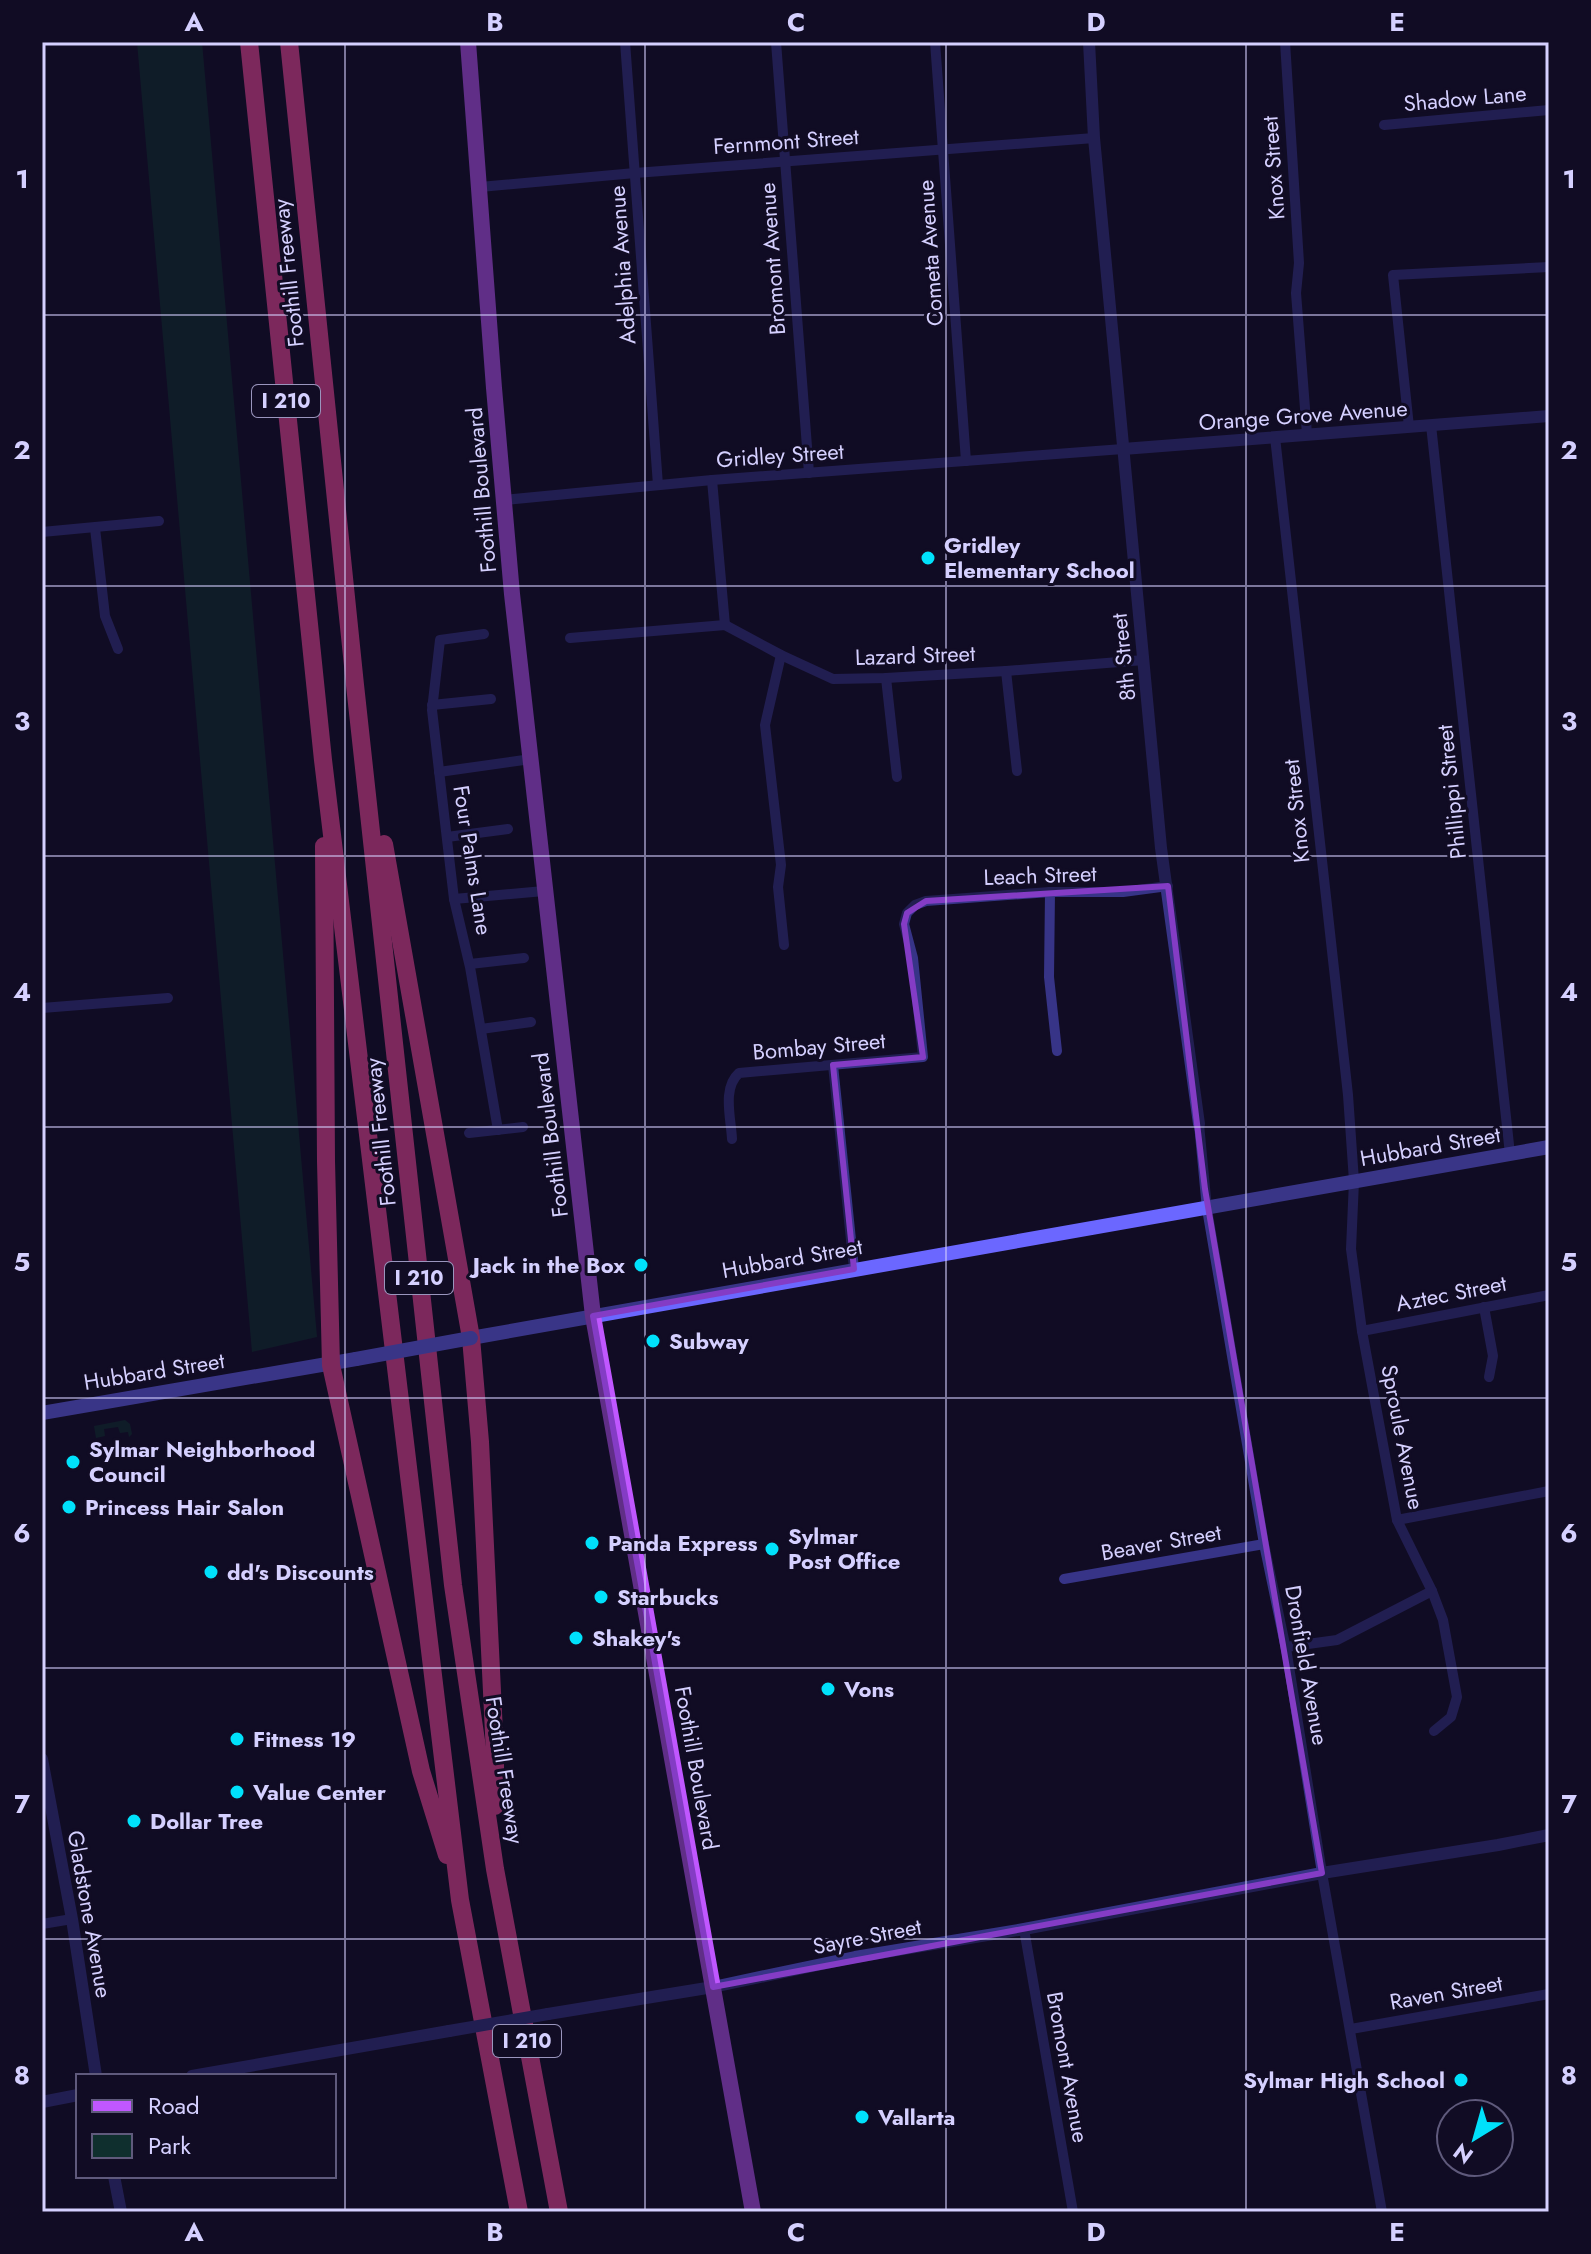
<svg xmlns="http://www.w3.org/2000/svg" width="1591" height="2254" viewBox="0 0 1591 2254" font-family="Jost,sans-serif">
	<rect width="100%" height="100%" fill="#110c24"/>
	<g fill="#0f2f2e">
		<polygon points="137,42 202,42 317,1337 252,1352"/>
		<polygon points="125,1420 130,1424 132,1434 129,1437 128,1432 120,1433 118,1427 104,1429 105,1436 96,1438 94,1426"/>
	</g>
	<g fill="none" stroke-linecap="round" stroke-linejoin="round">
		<g stroke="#373487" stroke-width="10">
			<polyline points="625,42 658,485"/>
			<polyline points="776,42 809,473"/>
			<polyline points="935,42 966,461"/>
			<polyline points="1285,42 1299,263 1296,293 1307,434"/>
			<polyline points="1384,125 1549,110"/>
			<polyline points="480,187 635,173 1094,138"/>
			<polyline points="1431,425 1510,1154"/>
			<polyline points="1409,427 1393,275 1549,267"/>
			<polyline points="1275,437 1348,1095 1354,1181 1351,1249 1362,1331 1397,1520 1432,1591 1443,1620 1457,1697 1451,1717 1434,1731"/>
			<polyline points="712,480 725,625"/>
			<polyline points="504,500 712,480 1123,449"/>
			<polyline points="95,528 105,616 118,649"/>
			<polyline points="42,532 159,521"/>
			<polyline points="484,634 440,640 432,710 446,831 454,899 470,967 498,1130"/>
			<polyline points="570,638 725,625 781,655 833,679 886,678 1006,671 1144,660"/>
			<polyline points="781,655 765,725 781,865 778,887 784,945"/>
			<polyline points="1006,671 1017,771"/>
			<polyline points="886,678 897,777"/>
			<polyline points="432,705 491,699"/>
			<polyline points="439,772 531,759"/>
			<polyline points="447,837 508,829"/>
			<polyline points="1050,892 1049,977 1057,1051"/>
			<polyline points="454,899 544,891"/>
			<polyline points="470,964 524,958"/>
			<polyline points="42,1008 168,998"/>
			<polyline points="481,1029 531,1022"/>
			<polyline points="833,1065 854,1269"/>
			<polyline points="1199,1124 1207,1209 1264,1544 1287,1654 1322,1873 1382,2212"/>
			<polyline points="469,1133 523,1127"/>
			<path d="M 732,1139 C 731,1118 722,1088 739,1073 L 923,1057 L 913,958 L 904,924 L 907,913 L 915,905 L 926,901 L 1050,892 L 1123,892 L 1168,886"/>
			<polyline points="1484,1307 1493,1356 1489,1377"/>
			<polyline points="1362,1331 1549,1295"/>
			<polyline points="1397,1520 1549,1491"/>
			<polyline points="1064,1579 1264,1544"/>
			<polyline points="1286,1647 1337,1640 1432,1591"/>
			<polyline points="42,1924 72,1919"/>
			<polyline points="1024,1929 1073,2212"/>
			<polyline points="1351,2029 1549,1994"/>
		</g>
		<g stroke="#373487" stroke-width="12">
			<polyline points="1089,42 1094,138 1161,848 1199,1124"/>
			<polyline points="1123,449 1549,416"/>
			<polyline points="42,1759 72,1919 96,2076"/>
			<polyline points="548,2014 713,1987 855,1957 1024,1929 1322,1873 1498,1845 1549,1835"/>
			<polyline points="192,2076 449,2031"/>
			<polyline points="42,2102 78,2095"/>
			<polyline points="114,2176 121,2212"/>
		</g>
		<g stroke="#6b67ff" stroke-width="14">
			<polyline points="471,1338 1549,1147"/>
			<polyline points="42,1413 356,1359"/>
		</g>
		<polyline stroke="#c057ff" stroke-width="16" points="468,42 494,388 512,594 593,1316 753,2212"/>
		<g stroke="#ff4ba1" stroke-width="18">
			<polyline points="249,42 323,760 460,1900 519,2212"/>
			<polyline points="289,42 355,685 453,1585 495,1869 559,2212"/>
			<polyline points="384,844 471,1338 480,1442 495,1754 495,1806"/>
			<polyline points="324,846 326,1161 331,1365 421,1771 447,1855"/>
		</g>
		<polyline stroke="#373487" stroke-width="12" points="449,2031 548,2014"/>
		<polyline stroke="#6b67ff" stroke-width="14" points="356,1359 471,1338"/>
	</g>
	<path d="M0 0H1591V2254H0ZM 1168,886 L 1205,1189 L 1322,1873 L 713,1987 L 593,1316 L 854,1269 L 833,1065 L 923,1057 L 904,924 L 907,913 L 926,901 Z" fill="#110c24" fill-opacity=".55" fill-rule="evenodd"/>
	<path fill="none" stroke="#843cc5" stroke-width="6" stroke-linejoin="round" d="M 1168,886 L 1205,1189 L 1322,1873 L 713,1987 L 593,1316 L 854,1269 L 833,1065 L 923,1057 L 904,924 L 907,913 L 926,901 Z"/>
	<path fill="none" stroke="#d5d0ff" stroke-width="2" stroke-opacity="0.55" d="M 345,42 L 345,2212M 645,42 L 645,2212M 946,42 L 946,2212M 1246,42 L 1246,2212M 42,315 L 1549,315M 42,586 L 1549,586M 42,856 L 1549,856M 42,1127 L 1549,1127M 42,1398 L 1549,1398M 42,1668 L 1549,1668M 42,1939 L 1549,1939"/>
	<g fill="#00e1fb" stroke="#110c24" stroke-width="3">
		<circle cx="928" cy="558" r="8"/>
		<circle cx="641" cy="1265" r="8"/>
		<circle cx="653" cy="1341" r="8"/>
		<circle cx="73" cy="1462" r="8"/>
		<circle cx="69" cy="1507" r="8"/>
		<circle cx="592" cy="1543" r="8"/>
		<circle cx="772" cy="1549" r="8"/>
		<circle cx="211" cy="1572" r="8"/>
		<circle cx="601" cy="1597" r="8"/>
		<circle cx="576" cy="1638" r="8"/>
		<circle cx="828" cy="1689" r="8"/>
		<circle cx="237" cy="1739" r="8"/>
		<circle cx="237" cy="1792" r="8"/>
		<circle cx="134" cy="1821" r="8"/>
		<circle cx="1461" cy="2080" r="8"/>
		<circle cx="862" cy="2117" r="8"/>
	</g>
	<g text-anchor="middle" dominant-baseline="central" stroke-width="6" stroke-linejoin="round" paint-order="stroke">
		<g fill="#110c24" stroke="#9a95bd" stroke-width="2">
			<rect x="252" y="385" width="68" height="32" rx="6"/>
			<rect x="385" y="1262" width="68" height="32" rx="6"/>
			<rect x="493" y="2025" width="68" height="32" rx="6"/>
		</g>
		<g font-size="20" font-weight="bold" fill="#d5d0ff">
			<text x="286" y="401">I 210</text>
			<text x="419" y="1278">I 210</text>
			<text x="527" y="2041">I 210</text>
		</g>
		<g font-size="22" fill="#d5d0ff" stroke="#110c24">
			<text transform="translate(1465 98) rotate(-5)">Shadow Lane</text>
			<text transform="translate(786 141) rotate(-4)">Fernmont Street</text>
			<text transform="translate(1273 168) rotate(-94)">Knox Street</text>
			<text transform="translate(930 253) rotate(-94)">Cometa Avenue</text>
			<text transform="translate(772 259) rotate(-94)">Bromont Avenue</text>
			<text transform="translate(622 265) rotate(-94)">Adelphia Avenue</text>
			<text transform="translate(288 273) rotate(-96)">Foothill Freeway</text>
			<text transform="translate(1303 415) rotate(-4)">Orange Grove Avenue</text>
			<text transform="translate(780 455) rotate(-4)">Gridley Street</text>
			<text transform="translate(481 490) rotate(-95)">Foothill Boulevard</text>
			<text transform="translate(915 655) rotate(-2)">Lazard Street</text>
			<text transform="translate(1123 657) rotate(-96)">8th Street</text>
			<text transform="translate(1451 792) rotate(-96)">Phillippi Street</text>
			<text transform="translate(1296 811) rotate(-96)">Knox Street</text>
			<text transform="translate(473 860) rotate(81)">Four Palms Lane</text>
			<text transform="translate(1040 875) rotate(-2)">Leach Street</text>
			<text transform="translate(819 1046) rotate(-5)">Bombay Street</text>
			<text transform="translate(380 1132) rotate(-96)">Foothill Freeway</text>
			<text transform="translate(550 1135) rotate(-97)">Foothill Boulevard</text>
			<text transform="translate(1430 1146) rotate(-10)">Hubbard Street</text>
			<text transform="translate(792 1258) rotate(-10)">Hubbard Street</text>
			<text transform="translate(1451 1293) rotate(-11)">Aztec Street</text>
			<text transform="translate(154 1371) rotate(-9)">Hubbard Street</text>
			<text transform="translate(1403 1437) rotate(79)">Sproule Avenue</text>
			<text transform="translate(1161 1542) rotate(-10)">Beaver Street</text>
			<text transform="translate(1307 1665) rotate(80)">Dronfield Avenue</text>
			<text transform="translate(697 1768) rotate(80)">Foothill Boulevard</text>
			<text transform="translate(505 1770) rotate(81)">Foothill Freeway</text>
			<text transform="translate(90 1914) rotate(80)">Gladstone Avenue</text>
			<text transform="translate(867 1936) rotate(-11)">Sayre Street</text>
			<text transform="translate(1446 1992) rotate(-10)">Raven Street</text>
			<text transform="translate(1068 2067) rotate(80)">Bromont Avenue</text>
		</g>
		<g font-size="22" font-weight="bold" fill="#d5d0ff" stroke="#110c24" text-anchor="start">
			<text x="944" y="545">Gridley<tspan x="944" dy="25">Elementary School</tspan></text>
			<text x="625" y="1265" text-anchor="end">Jack in the Box</text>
			<text x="669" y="1341">Subway</text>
			<text x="89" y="1449">Sylmar Neighborhood<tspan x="89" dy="25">Council</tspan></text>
			<text x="85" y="1507">Princess Hair Salon</text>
			<text x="788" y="1536">Sylmar<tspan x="788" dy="25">Post Office</tspan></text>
			<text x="608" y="1543">Panda Express</text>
			<text x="227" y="1572">dd's Discounts</text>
			<text x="617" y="1597">Starbucks</text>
			<text x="592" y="1638">Shakey's</text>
			<text x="844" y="1689">Vons</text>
			<text x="253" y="1739">Fitness 19</text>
			<text x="253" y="1792">Value Center</text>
			<text x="150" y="1821">Dollar Tree</text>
			<text x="1445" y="2080" text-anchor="end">Sylmar High School</text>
			<text x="878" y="2117">Vallarta</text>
		</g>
	</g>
	<rect width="1591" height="2254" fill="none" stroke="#110c24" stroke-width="88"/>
	<rect x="76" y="2074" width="260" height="104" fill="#110c24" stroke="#5f5a7c" stroke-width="2"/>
	<rect x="92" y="2100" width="40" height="12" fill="#c057ff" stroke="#5f5a7c" stroke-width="2"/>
	<text x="148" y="2114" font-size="24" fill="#d5d0ff">Road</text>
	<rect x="92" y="2134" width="40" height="24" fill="#0f2f2e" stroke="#5f5a7c" stroke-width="2"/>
	<text x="148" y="2154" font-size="24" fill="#d5d0ff">Park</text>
	<g transform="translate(1475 2138) rotate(217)"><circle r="38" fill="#110c24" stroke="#5f5a7c" stroke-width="2"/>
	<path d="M0-6L14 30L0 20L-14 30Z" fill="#00e1fb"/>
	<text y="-12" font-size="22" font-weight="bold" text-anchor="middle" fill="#d5d0ff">N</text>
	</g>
	<rect x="44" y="44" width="1503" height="2166" fill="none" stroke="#d5d0ff" stroke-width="3"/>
	<g font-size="26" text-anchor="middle" font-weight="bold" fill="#d5d0ff">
		<text x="194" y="31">A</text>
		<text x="495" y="31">B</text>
		<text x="796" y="31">C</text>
		<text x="1096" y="31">D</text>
		<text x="1397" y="31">E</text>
		<text x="22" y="188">1</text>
		<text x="1569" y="188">1</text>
		<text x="22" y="459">2</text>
		<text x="1569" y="459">2</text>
		<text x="22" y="730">3</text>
		<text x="1569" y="730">3</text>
		<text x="22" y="1001">4</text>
		<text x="1569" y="1001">4</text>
		<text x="22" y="1271">5</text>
		<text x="1569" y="1271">5</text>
		<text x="22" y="1542">6</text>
		<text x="1569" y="1542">6</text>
		<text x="22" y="1813">7</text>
		<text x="1569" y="1813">7</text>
		<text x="22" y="2084">8</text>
		<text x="1569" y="2084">8</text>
		<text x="194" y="2241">A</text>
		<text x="495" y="2241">B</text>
		<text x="796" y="2241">C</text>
		<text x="1096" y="2241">D</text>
		<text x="1397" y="2241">E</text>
	</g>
</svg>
